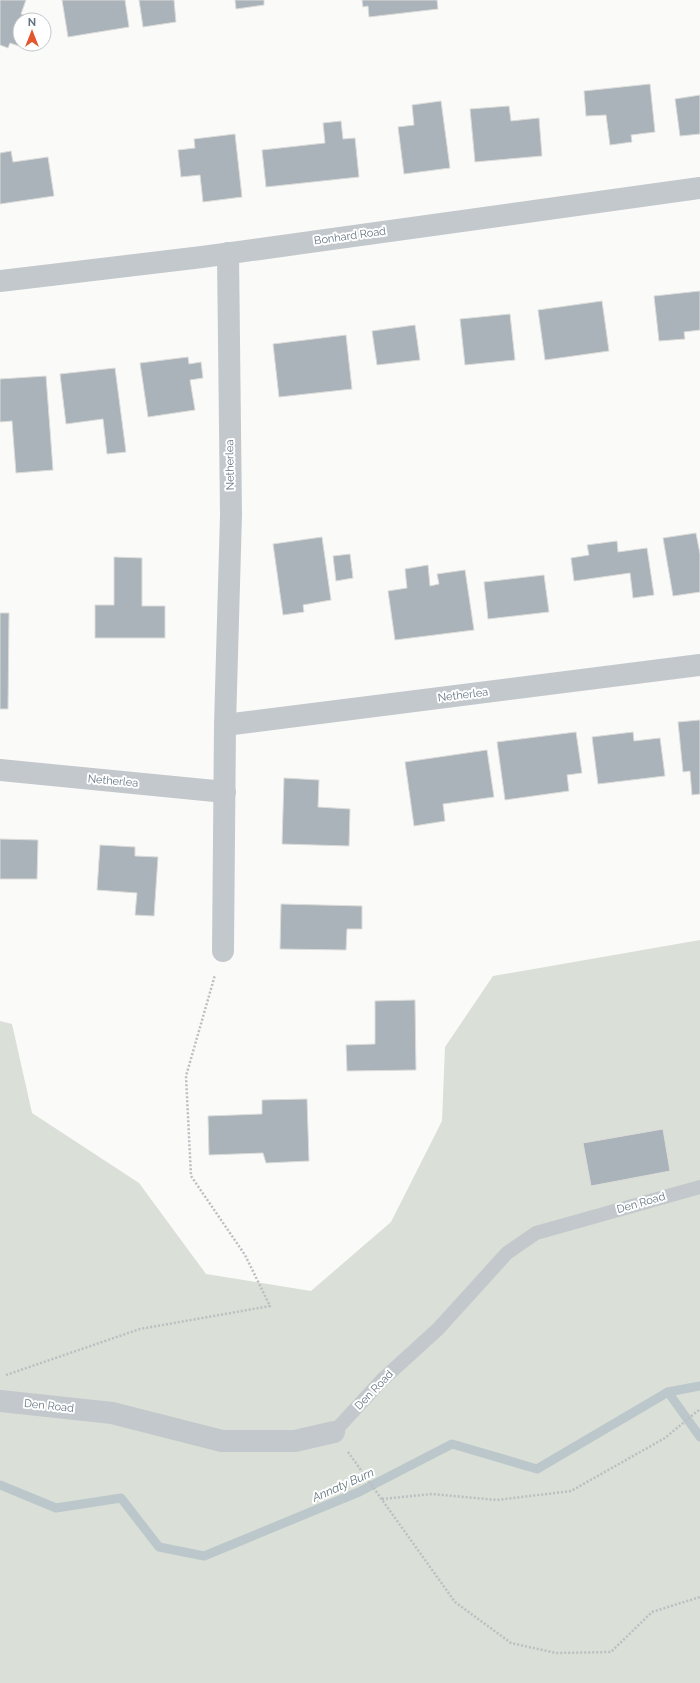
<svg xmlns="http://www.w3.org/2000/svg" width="700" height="1683" viewBox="0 0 700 1683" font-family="Raleway,sans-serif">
	<rect width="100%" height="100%" fill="#fafaf8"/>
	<polygon fill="#dadfd7" points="700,940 700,1683 0,1683 0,1021 12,1024 32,1113 139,1183 206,1274 311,1291 391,1222 442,1121 445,1047 493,976"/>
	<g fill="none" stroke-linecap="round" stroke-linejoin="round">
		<g stroke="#bbc7cb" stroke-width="9">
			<polyline points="668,1392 700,1437"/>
			<polyline points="0,1485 56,1508 121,1498 159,1547 204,1556 359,1492 452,1444 537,1469 668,1392 700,1386"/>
		</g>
	</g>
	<g fill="#aab3b9" stroke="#dcdcda">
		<polygon points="0,0 26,0 21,14 38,20 20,20 20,44 36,44 33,51 10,43 8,48 0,45"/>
		<polygon points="62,0 125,0 129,27 68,37"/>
		<polygon points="139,0 174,0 176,22 143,27"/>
		<polygon points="235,0 264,0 264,5 236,9"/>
		<polygon points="362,0 437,0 438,9 369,17 368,6 363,7"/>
		<polygon points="650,84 655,132 631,135 632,142 610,145 606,115 586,116 584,91"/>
		<polygon points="700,95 700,134 680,136 675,99"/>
		<polygon points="441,101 450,168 404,174 398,127 414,125 412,105"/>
		<polygon points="509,106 511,121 539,118 542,156 475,162 470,109"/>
		<polygon points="341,121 343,139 355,138 359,177 266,187 262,150 325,143 323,123"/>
		<polygon points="235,134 242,197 203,202 200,175 181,177 178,150 195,148 194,139"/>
		<polygon points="11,151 13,162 48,157 54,196 0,204 0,153"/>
		<polygon points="700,291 700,330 684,332 685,339 659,341 654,296"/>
		<polygon points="602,301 609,351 545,360 538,310"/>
		<polygon points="510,314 515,360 465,365 460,319"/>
		<polygon points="415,325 420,360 377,365 372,331"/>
		<polygon points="346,335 352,389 279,397 273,344"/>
		<polygon points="188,357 189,364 201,362 203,378 190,380 195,410 148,417 140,363"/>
		<polygon points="115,368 126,452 107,454 103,419 66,424 60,374"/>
		<polygon points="46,376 53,470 16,473 12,421 0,422 0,379"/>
		<polygon points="696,533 700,554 700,592 673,596 663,538"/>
		<polygon points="322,537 331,600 303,605 304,612 283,615 273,544"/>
		<polygon points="617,541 618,552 647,548 654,595 633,598 630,573 574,581 571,558 589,555 587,545"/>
		<polygon points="350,554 353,578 336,581 333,556"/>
		<polygon points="114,557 142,558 142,606 165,606 165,638 95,638 95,605 114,605"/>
		<polygon points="428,565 430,586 439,584 437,574 465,570 474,630 395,640 388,591 407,588 405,569"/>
		<polygon points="544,575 549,612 488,619 484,582"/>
		<polygon points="0,613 9,613 8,709 0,709"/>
		<polygon points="700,720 700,794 692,795 690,771 683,772 678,722"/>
		<polygon points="576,732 582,773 567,775 569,791 505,800 497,742"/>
		<polygon points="633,732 634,741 660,738 665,776 598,784 592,737"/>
		<polygon points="487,750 494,797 443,804 445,821 414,826 405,762"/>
		<polygon points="284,778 319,780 318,807 350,809 349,846 282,844"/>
		<polygon points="0,839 38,840 37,879 0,879"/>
		<polygon points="100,845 135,847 135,856 158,857 154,916 135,915 137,893 97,890"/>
		<polygon points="281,904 362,906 362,929 347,929 346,950 280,949"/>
		<polygon points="415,1000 416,1070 347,1071 346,1045 375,1044 375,1001"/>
		<polygon points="307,1099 309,1161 266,1163 263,1153 209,1155 208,1116 262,1114 262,1100"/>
		<polygon points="663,1129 670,1171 591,1186 583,1143"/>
	</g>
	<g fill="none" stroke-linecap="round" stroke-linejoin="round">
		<g stroke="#bbbfc2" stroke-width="2.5" stroke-dasharray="2 2" stroke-linecap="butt">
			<polyline points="6,1375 140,1329 270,1306 245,1255 191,1176 186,1076 215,975"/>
			<polyline points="348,1452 455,1602 511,1643 556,1653 611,1652 652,1612 700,1597"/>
			<polyline points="382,1499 432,1494 497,1500 571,1491 665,1438 700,1409"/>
		</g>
		<polyline stroke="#c3c8cc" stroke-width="14" points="334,1432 382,1380 438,1329 507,1253 536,1233 700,1187"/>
		<g stroke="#c3c8cc" stroke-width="22">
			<polyline points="0,281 202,257 700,188"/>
			<polyline points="225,725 700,665"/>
			<polyline points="0,770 225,792"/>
			<polyline points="223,951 225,725 231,515 228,253"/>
			<polyline points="0,1401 112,1413 222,1441 295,1441 334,1432"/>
		</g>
	</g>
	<g text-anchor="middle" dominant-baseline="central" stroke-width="4" stroke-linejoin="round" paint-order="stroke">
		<g font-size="11" fill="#657683" stroke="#fff">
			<text transform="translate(350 236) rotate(-8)">Bonhard Road</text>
			<text transform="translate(230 465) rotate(-91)">Netherlea</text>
			<text transform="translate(463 695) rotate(-7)">Netherlea</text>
			<text transform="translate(113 781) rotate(5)">Netherlea</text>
			<text transform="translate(641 1203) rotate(-16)">Den Road</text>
			<text transform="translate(374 1390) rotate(-46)">Den Road</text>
			<text transform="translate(49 1406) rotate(6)">Den Road</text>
		</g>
		<g font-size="12" font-style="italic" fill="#60757c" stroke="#fff">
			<text transform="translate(343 1485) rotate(-24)">Annaty Burn</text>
		</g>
	</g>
	<g transform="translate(32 32)"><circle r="19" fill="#ffffff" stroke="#c1c8cd"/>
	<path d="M0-3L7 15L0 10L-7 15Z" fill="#e4572e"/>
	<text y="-6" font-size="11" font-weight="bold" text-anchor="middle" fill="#657683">N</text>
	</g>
</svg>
